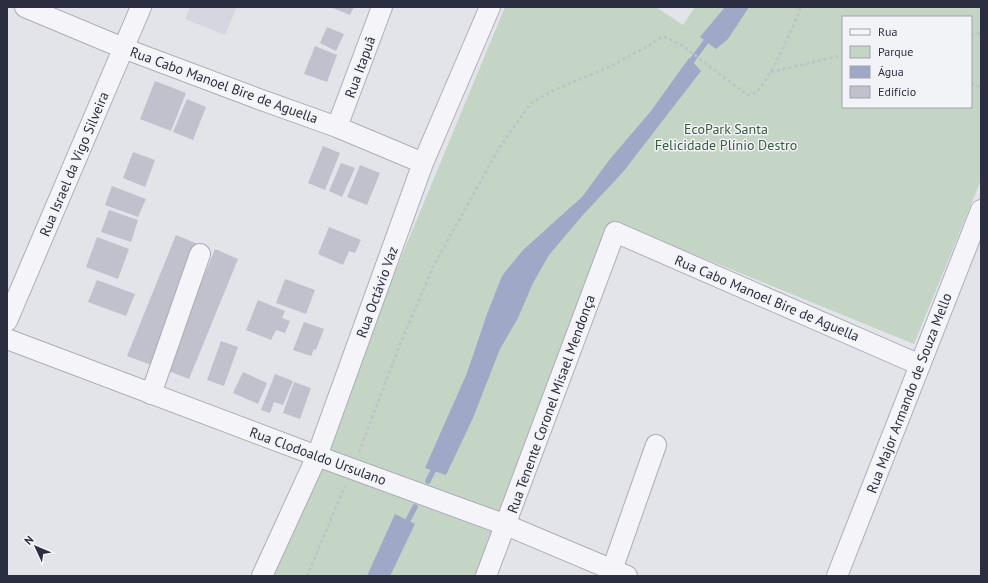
<svg xmlns="http://www.w3.org/2000/svg" width="988" height="583" viewBox="0 0 988 583" font-family="'PT Sans',sans-serif">
	<rect width="100%" height="100%" fill="#e3e4ea"/>
	<polygon fill="#d5d6df" points="190,7 237,7 225,35 185,19"/>
	<path fill="#c4d4c5" fill-rule="evenodd" d="M 505,7 L 656,7 L 683,25 L 695,7 L 981,7 L 981,180 L 914,344 L 627,227 L 483,576 L 269,576 ZM 843,17 L 971,17 L 971,107 L 843,107 Z"/>
	<g fill="#a0a8c8">
		<polygon points="725,7 749,7 728,39 716,49 700,37"/>
		<polygon points="689,58 701,71 623,172 582,216 549,255 533,283 518,318 500,349 473,418 446,475 425,468 467,373 487,314 502,276 523,250 582,197 610,159 651,111"/>
		<polygon points="395,514 415,524 390,576 367,576"/>
	</g>
	<g fill="none" stroke-linecap="round" stroke-linejoin="round">
		<g stroke="#a0a8c8" stroke-width="5.5">
			<polyline points="688,66 710,36"/>
			<polyline points="428,481 436,465"/>
			<polyline points="405,526 415,507"/>
		</g>
	</g>
	<g fill="#c0c1cd">
		<polygon points="330,7 354,7 350,15"/>
		<polygon points="327,27 344,34 336,51 320,43"/>
		<polygon points="315,46 337,55 327,82 304,74"/>
		<polygon points="155,81 186,93 171,131 140,119"/>
		<polygon points="187,99 206,107 193,140 173,132"/>
		<polygon points="323,146 340,153 325,190 308,183"/>
		<polygon points="133,152 155,160 145,187 123,178"/>
		<polygon points="341,163 355,168 342,197 329,191"/>
		<polygon points="360,165 380,173 367,205 347,197"/>
		<polygon points="112,186 146,199 138,217 105,205"/>
		<polygon points="109,210 138,220 131,242 101,232"/>
		<polygon points="329,227 361,240 355,253 349,251 343,265 318,254"/>
		<polygon points="176,235 200,245 151,365 127,356"/>
		<polygon points="97,237 129,249 118,279 86,267"/>
		<polygon points="215,249 238,259 189,379 166,370"/>
		<polygon points="285,279 315,290 306,314 276,303"/>
		<polygon points="97,280 135,294 126,316 88,302"/>
		<polygon points="258,300 285,311 282,318 290,321 285,333 276,330 271,340 246,330"/>
		<polygon points="304,322 324,329 316,350 314,349 311,356 293,350"/>
		<polygon points="221,341 238,347 224,386 207,380"/>
		<polygon points="243,372 267,383 258,404 233,393"/>
		<polygon points="275,374 293,381 283,405 274,402 270,413 261,410"/>
		<polygon points="294,382 311,388 300,419 283,413"/>
	</g>
	<g fill="none" stroke-linecap="round" stroke-linejoin="round">
		<g stroke="#acadb7" stroke-width="22">
			<g id="minor">
				<polyline points="25,7 123,48 256,98 337,127 423,163"/>
				<polyline points="337,127 382,7"/>
				<polyline points="7,321 141,7"/>
				<polyline points="7,339 317,456 506,525 627,576"/>
				<polyline points="151,394 200,254"/>
				<polyline points="612,570 656,445"/>
				<polyline points="262,576 317,456 423,163 490,7"/>
				<polyline points="486,576 615,232 920,365"/>
				<polyline points="837,576 981,210"/>
			</g>
		</g>
		<g stroke="#c0c1c9" stroke-width="2.5" stroke-dasharray="3 3" stroke-linecap="butt">
			<polyline points="971,35 981,33"/>
			<polyline points="771,72 843,55"/>
			<polyline points="971,83 981,87"/>
			<path d="M 359,452 L 400,344 L 434,265 L 498,150 L 516,124 L 531,103 L 556,89 L 609,67 L 648,46 L 663,36 L 683,46 L 747,95 C 750,95 754,94 756,92 C 768,84 795,23 801,7"/>
			<polyline points="307,576 345,486"/>
		</g>
		<use href="#minor" stroke="#f5f5f9" stroke-width="20"/>
	</g>
	<g text-anchor="middle" dominant-baseline="central" stroke-width="3" stroke-linejoin="round" paint-order="stroke">
		<g font-size="14" fill="#2b2d41" stroke="#f2f3f7">
			<text transform="translate(360 67) rotate(-70)">Rua Itapuã</text>
			<text transform="translate(224 85) rotate(20)">Rua Cabo Manoel Bire de Aguella</text>
			<text transform="translate(74 164) rotate(-67)">Rua Israel da Vigo Silveira</text>
			<text transform="translate(377 292) rotate(-70)">Rua Octávio Vaz</text>
			<text transform="translate(767 298) rotate(23)">Rua Cabo Manoel Bire de Aguella</text>
			<text transform="translate(909 393) rotate(-69)">Rua Major Armando de Souza Mello</text>
			<text transform="translate(551 404) rotate(-70)">Rua Tenente Coronel Misael Mendonça</text>
			<text transform="translate(318 456) rotate(20)">Rua Clodoaldo Ursulano</text>
		</g>
		<g font-size="14" fill="#395c3d" stroke="#f2f3f7">
			<text x="726" y="129">EcoPark Santa<tspan x="726" dy="16">Felicidade Plínio Destro</tspan></text>
		</g>
	</g>
	<rect width="988" height="583" fill="none" stroke="#2b2d41" stroke-width="16"/>
	<rect x="842" y="16" width="130" height="92" fill="#f2f3f7" stroke="#a2a4ae"/>
	<rect x="850" y="29" width="20" height="6" fill="#f5f5f9" stroke="#a2a4ae"/>
	<text x="878" y="36" font-size="12" fill="#2b2d41">Rua</text>
	<rect x="850" y="46" width="20" height="12" fill="#c4d4c5" stroke="#a2a4ae"/>
	<text x="878" y="56" font-size="12" fill="#2b2d41">Parque</text>
	<rect x="850" y="66" width="20" height="12" fill="#a0a8c8" stroke="#a2a4ae"/>
	<text x="878" y="76" font-size="12" fill="#2b2d41">Água</text>
	<rect x="850" y="86" width="20" height="12" fill="#c0c1cd" stroke="#a2a4ae"/>
	<text x="878" y="96" font-size="12" fill="#2b2d41">Edifício</text>
	<g transform="translate(36 547) rotate(314)" stroke="#f2f3f7" stroke-width="3" paint-order="stroke">
	<path d="M0-3L7 15L0 10L-7 15Z" fill="#2b2d41"/>
	<text y="-6" font-size="11" font-weight="bold" text-anchor="middle" fill="#2b2d41">N</text>
	</g>
</svg>
